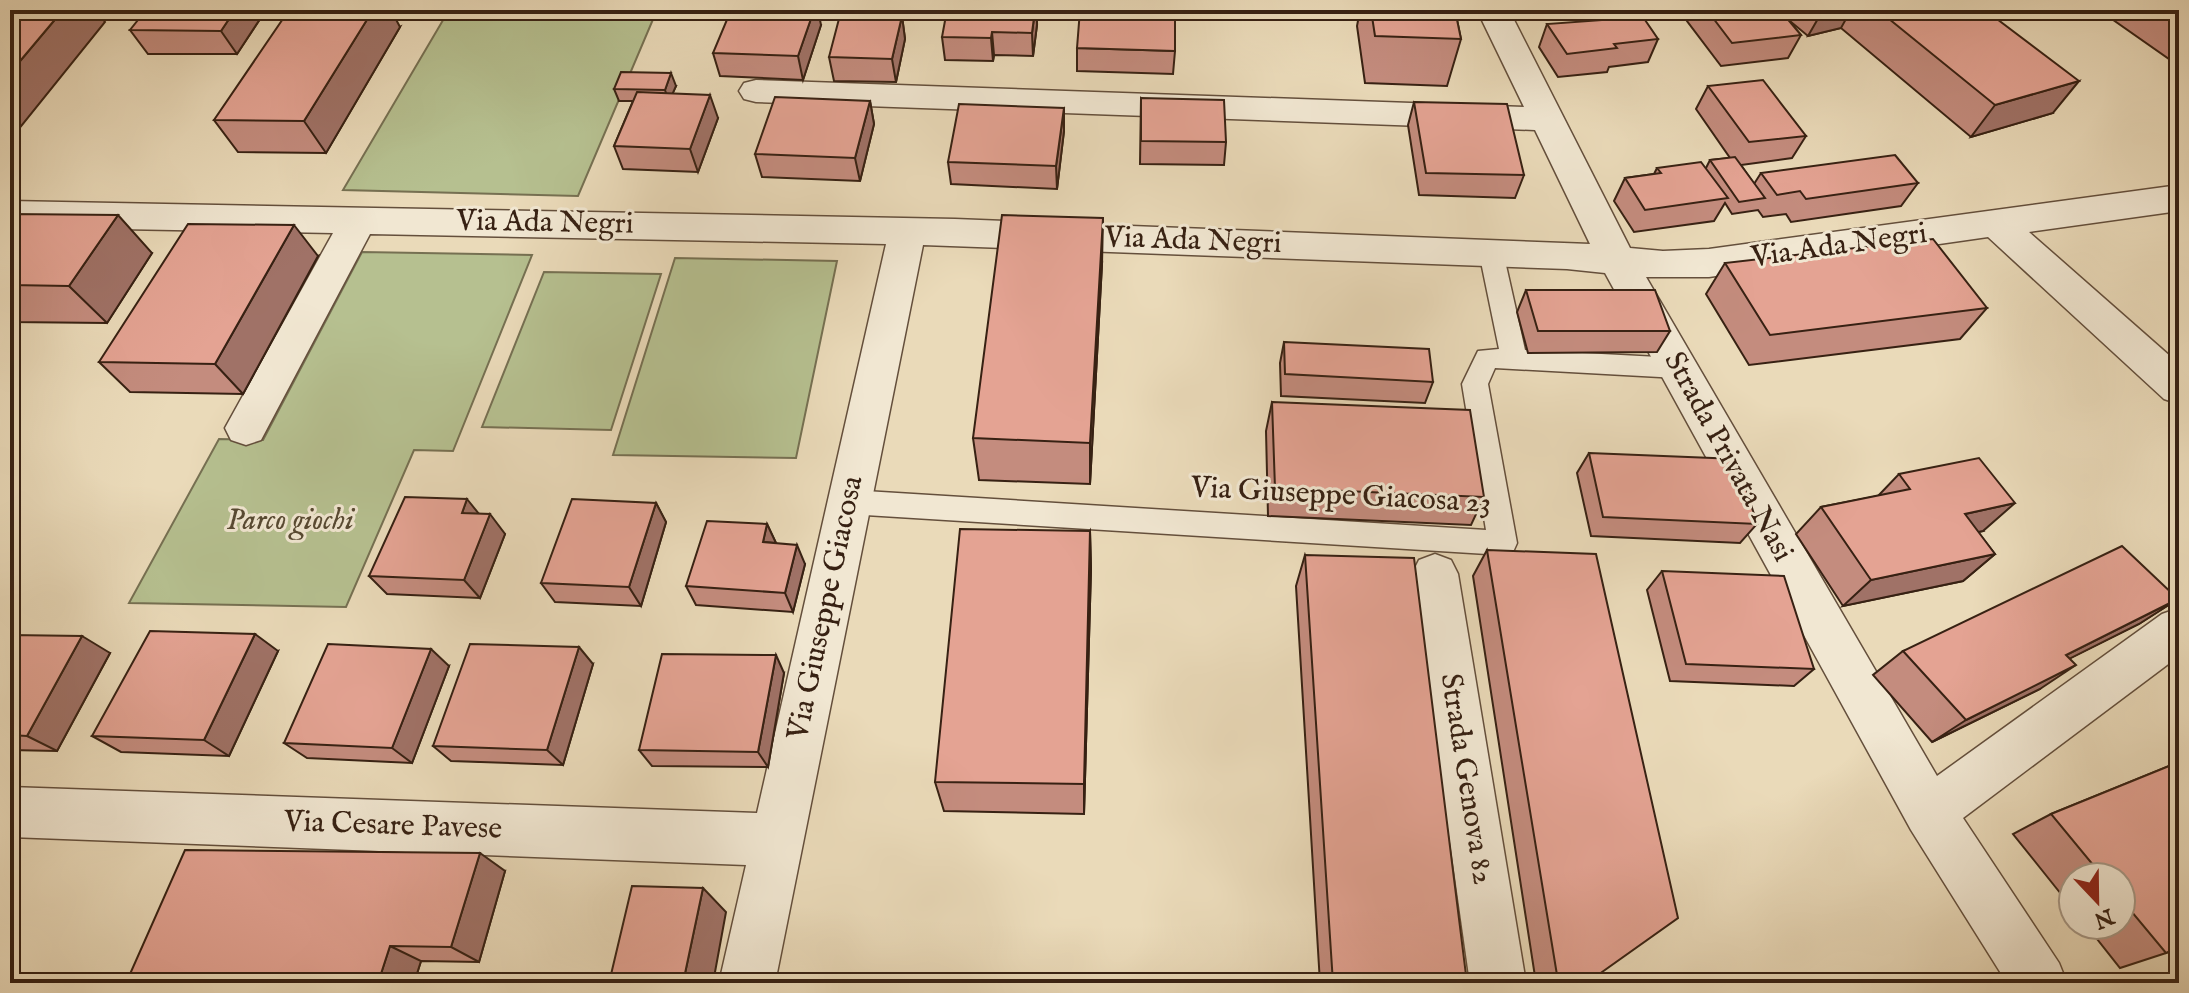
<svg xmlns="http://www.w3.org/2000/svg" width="2189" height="993" viewBox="0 0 2189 993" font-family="'IM FELL English',serif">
	<rect width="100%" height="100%" fill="#eadab9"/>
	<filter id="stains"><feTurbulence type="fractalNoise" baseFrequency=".0025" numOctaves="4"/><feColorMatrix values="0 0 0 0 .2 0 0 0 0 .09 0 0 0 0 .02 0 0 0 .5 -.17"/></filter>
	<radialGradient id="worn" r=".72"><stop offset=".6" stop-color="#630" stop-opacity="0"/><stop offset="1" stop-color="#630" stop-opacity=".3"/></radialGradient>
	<g fill="#b6c090" stroke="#767052" stroke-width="2">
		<polygon points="449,10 657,10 578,196 343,190"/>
		<polygon points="362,252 532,255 453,451 414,450 346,607 129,603 219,439 263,440"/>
		<polygon points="675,258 837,261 796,458 613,455"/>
		<polygon points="544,272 661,274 611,430 482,427"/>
	</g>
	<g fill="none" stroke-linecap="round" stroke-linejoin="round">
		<g stroke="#644f3c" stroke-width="3">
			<polygon id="lane" points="1491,243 1500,246 1503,252 1525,350 1678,358 1687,361 1691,368 1687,375 1678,378 1495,368 1488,384 1517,543 1513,552 1503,555 849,514 839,510 835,502 839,494 849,490 1486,530 1462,384 1478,351 1499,349 1479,252 1482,246"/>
		</g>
		<g stroke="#644f3c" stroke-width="3">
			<g id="street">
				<polygon points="1477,10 1509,10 1630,248 1663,251 1709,249 2179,185 2179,211 2029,232 2179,364 2179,404 2164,399 1988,237 1709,277 1646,277 1937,776 2162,614 2179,608 2179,656 1963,818 2059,963 2067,983 2007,983 1911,830 1605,273 1567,269 923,245 775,983 719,983 746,865 10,837 10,787 757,813 886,244 370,234 261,440 246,445 231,440 225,428 333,233 10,227 10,201 955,219 1590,244 1535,130 756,102 744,99 739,91 744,83 756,80 1524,107"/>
				<polygon points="1435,554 1451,560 1458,574 1526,983 1470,983 1412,574 1419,560"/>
			</g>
		</g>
		<use href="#lane" fill="#f1e7d2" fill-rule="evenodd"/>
		<use href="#street" fill="#f1e7d2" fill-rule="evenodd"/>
	</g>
	<g fill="#c48c7e" stroke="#372113" stroke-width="2">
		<polygon points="1360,10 1455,10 1461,39 1447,86 1365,83 1357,26"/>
		<polygon points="1507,10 1577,10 1537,14 1535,10 1509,13"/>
		<polygon points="1692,10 1985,10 2053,113 1971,137 1841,28 1808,36 1785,17 1801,35 1788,58 1721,66 1687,21"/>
		<polygon points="2099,10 2179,10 2179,66"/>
		<polygon points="764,11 778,12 821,25 803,80 720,76 713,53"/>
		<polygon points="264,13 237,54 148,54 130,30"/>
		<polygon points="902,16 905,39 896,82 834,81 829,57"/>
		<polygon points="1547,24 1658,39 1648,62 1609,67 1607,72 1558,77 1539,47"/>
		<polygon points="1037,25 1033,56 994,55 993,61 945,60 942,37"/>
		<polygon points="400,27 326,153 238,152 214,120"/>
		<polygon points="1077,48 1175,51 1173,74 1077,71"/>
		<polygon points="676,86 672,94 718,118 698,172 623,169 614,146 633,101 619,101 614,89"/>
		<polygon points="1708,86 1806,136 1792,158 1741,165 1754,184 1761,173 1918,183 1901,206 1791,222 1786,214 1763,217 1758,210 1732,214 1725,203 1714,221 1634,232 1614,201 1625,178 1654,174 1657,168 1706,168 1710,160 1730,158 1696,109"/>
		<polygon points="1141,98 1226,142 1224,165 1140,164"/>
		<polygon points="870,101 874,124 860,181 762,177 755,154"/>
		<polygon points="1414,102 1524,175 1515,198 1419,195 1408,125"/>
		<polygon points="1064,108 1064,131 1057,189 951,184 948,162"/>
		<polygon points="10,214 152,253 107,323 10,322"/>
		<polygon points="318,256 243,394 130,392 99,362"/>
		<polygon points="1725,263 1987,308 1960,339 1749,365 1706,294"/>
		<polygon points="1102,264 1090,484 979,480 973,438"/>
		<polygon points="1526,290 1670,331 1657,352 1528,353 1517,312"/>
		<polygon points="1284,342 1433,382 1425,403 1281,396 1280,363"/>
		<polygon points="1272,402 1484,497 1471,525 1268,516 1266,431"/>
		<polygon points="1589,453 1757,524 1740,543 1591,536 1577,473"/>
		<polygon points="1899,474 1983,531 1978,532 1995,554 1963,581 1843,606 1796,534 1821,507 1878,496"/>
		<polygon points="656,503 666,522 641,606 555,602 541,583"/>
		<polygon points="479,514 505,534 480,598 387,594 369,576"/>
		<polygon points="767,524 776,543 805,564 793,612 696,605 686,586"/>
		<polygon points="1090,531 1091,569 1084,814 944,811 935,782"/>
		<polygon points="1487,550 1595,977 1585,983 1536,983 1473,576"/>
		<polygon points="1305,555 1467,983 1320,983 1296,586"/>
		<polygon points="1662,571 1814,669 1794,686 1670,681 1647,590"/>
		<polygon points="2178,599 2139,624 2070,658 2040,689 1932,742 1873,675 1903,651"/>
		<polygon points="10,635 110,653 57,751 10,750"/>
		<polygon points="278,651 229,756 121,752 92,736"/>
		<polygon points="593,664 563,765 451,761 433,746"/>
		<polygon points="449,666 412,763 307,758 284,743"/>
		<polygon points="784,673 768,767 652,766 639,750"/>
		<polygon points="2174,764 2179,770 2179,947 2166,953 2120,968 2086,925 2121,925 2121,877 2073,877 2073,909 2013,834 2051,814"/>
		<polygon points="505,871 479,962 421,961 414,983 126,983"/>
	</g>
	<g fill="#a07267" stroke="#372113" stroke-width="2">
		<polygon points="63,10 96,10 105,22 10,140 10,73"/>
		<polygon points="235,10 263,10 264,13 237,54 221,31"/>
		<polygon points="373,10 391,10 400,27 326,153 304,121"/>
		<polygon points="814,10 818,10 821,25 803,80 798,56"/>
		<polygon points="1035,10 1037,10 1037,25 1033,56 1032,33"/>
		<polygon points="1823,10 1851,10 1841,28 1808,36"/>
		<polygon points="902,16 905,39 896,82 892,59"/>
		<polygon points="992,32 994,55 993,61 991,38"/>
		<polygon points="671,73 676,86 669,102 665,90"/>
		<polygon points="2079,81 2053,113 1971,137 1995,105"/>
		<polygon points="710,95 718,118 698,172 690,149"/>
		<polygon points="870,101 874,124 860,181 855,158"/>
		<polygon points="1064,108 1064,131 1057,189 1056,166"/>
		<polygon points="118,215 152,253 107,323 69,286"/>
		<polygon points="1103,218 1102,264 1090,484 1090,443"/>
		<polygon points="294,225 318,256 243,394 215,364"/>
		<polygon points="467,499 483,519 462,513"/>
		<polygon points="656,503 666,522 641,606 629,587"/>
		<polygon points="2015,503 1983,531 1935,541 1965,514"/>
		<polygon points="490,514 505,534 480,598 464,580"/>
		<polygon points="767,524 776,543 763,542"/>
		<polygon points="1090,531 1091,569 1084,814 1084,784"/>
		<polygon points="797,545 805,564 793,612 785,593"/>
		<polygon points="1995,554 1963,581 1843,606 1871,580"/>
		<polygon points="2178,599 2139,624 2029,679 2066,655"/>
		<polygon points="255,634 278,651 229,756 204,740"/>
		<polygon points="82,636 110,653 57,751 27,736"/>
		<polygon points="579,647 593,664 563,765 547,750"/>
		<polygon points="431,649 449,666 412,763 392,748"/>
		<polygon points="776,655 784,673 768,767 758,752"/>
		<polygon points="2076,665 2040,689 1932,742 1966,720"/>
		<polygon points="480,853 505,871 479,962 451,947"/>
		<polygon points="703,888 726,912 713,983 683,983"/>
		<polygon points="390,946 421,961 414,983 378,983"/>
	</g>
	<g fill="#e4a393" stroke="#372113" stroke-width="2">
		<polygon points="10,10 63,10 10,73"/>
		<polygon points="146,10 235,10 221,31 130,30"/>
		<polygon points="289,10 373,10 304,121 214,120"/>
		<polygon points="731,10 757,10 778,12 779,10 814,10 798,56 713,53"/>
		<polygon points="947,10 1035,10 1032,33 992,32 991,38 942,37"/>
		<polygon points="1080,10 1175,10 1175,51 1077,48"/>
		<polygon points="1371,10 1455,10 1461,39 1375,36"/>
		<polygon points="1707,10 1780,10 1801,35 1732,43"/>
		<polygon points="1878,10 1985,10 2079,81 1995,105"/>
		<polygon points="840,15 902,16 892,59 829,57"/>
		<polygon points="1643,17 1658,39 1614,44 1617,48 1567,54 1547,24"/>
		<polygon points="621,72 671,73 665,90 614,89"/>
		<polygon points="1763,80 1806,136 1749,142 1708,86"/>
		<polygon points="637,92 710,95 690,149 614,146"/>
		<polygon points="775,97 870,101 855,158 755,154"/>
		<polygon points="1141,98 1224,100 1226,142 1141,141"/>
		<polygon points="1414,102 1507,104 1524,175 1426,173"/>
		<polygon points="959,104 1064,108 1056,166 948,162"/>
		<polygon points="1895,155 1918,183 1806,199 1800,191 1777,195 1761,173"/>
		<polygon points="1735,157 1765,198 1739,202 1710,160"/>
		<polygon points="1701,162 1728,198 1645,210 1625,178 1661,173 1657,168"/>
		<polygon points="10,214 118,215 69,286 10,285"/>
		<polygon points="1002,215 1103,218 1090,443 973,438"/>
		<polygon points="188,224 294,225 215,364 99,362"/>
		<polygon points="1933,239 1987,308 1770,335 1725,263"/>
		<polygon points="1526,290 1655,290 1670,331 1538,331"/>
		<polygon points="1284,342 1429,349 1433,382 1285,374"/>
		<polygon points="1272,402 1470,410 1484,497 1275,488"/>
		<polygon points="1589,453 1737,459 1757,524 1603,517"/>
		<polygon points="1979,458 2015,503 1965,514 1995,554 1871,580 1821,507 1910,489 1899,474"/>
		<polygon points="405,497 467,499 462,513 490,514 464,580 369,576"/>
		<polygon points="572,499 656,503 629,587 541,583"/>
		<polygon points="707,521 767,524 763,542 797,545 785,593 686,586"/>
		<polygon points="960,529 1090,531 1084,784 935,782"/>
		<polygon points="2122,546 2178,599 2066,655 2076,665 1966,720 1903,651"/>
		<polygon points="1487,550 1596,554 1678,918 1595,977 1557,975"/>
		<polygon points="1305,555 1414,558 1467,983 1333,983"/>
		<polygon points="1662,571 1784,576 1814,669 1686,664"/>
		<polygon points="150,631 255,634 204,740 92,736"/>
		<polygon points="10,635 82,636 27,736 10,735"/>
		<polygon points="328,644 431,649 392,748 284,743"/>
		<polygon points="470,644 579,647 547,750 433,746"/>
		<polygon points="662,654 776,655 758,752 639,750"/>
		<polygon points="2174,764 2179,770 2179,947 2166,953 2121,899 2121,877 2103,877 2051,814"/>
		<polygon points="185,850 480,853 451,947 390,946 378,983 126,983"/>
		<polygon points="632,886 703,888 683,983 609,983"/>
	</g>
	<g text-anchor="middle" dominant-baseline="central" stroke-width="6" stroke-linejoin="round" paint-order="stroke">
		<g font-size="30" fill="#372113" stroke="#f1e7d2">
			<text transform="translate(545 223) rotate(1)">Via Ada Negri</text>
			<text transform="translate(1193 241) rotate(2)">Via Ada Negri</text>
			<text transform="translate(1839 246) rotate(-8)">Via Ada Negri</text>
			<text transform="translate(1728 457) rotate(61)">Strada Privata Nasi</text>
			<text transform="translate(1341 496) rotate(3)">Via Giuseppe Giacosa 23</text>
			<text transform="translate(826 608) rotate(-78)">Via Giuseppe Giacosa</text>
			<text transform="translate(1466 779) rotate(81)">Strada Genova 82</text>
			<text transform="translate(393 826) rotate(2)">Via Cesare Pavese</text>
		</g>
		<g font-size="30" font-style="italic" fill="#574932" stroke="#f1e7d2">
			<text x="290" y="521">Parco giochi</text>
		</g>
	</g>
	<rect width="2189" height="993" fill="none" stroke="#eadab9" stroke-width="40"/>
	<rect x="12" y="12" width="2165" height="969" fill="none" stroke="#372113" stroke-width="4"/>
	<rect x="20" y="20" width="2149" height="953" fill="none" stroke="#372113" stroke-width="2"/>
	<g transform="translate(2097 901) rotate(158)"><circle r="38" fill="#f1e7d2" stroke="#a79886" stroke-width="2"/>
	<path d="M0-6L14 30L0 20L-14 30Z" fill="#8f2418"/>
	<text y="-12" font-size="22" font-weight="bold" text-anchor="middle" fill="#372113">N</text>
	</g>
	<rect width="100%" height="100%" filter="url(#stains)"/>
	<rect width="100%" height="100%" fill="url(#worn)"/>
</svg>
